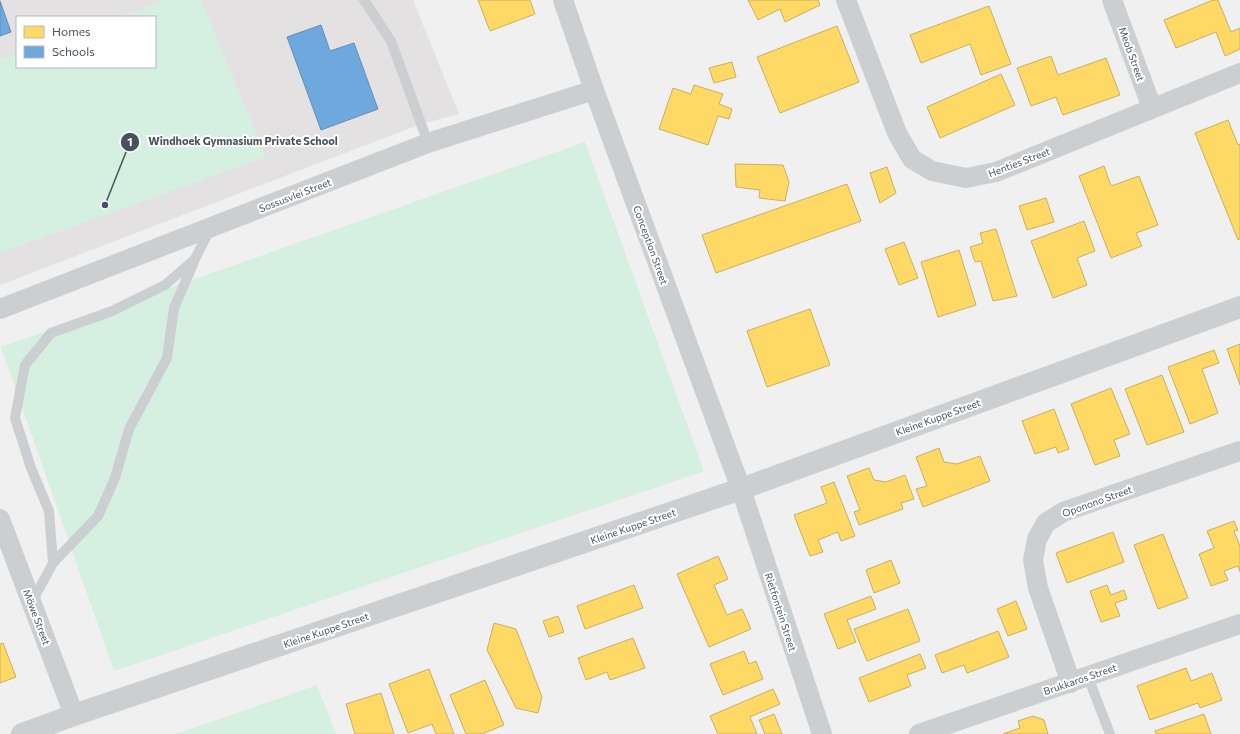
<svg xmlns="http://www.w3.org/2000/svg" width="1240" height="734" viewBox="0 0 1240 734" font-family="Commissioner,sans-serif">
	<rect width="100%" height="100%" fill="#f1f0f0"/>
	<path fill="#e3e1e2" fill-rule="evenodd" d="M 0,0 L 413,0 L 459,114 L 421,124 L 0,285 ZM 17,17 L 155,17 L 155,67 L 17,67 Z"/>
	<g fill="#d5efe0">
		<polygon points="166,0 201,0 266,157 0,253 0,59 17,53 17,67 155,67 155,17 118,17"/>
		<polygon points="585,142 704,471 114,671 1,347"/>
		<polygon points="317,685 336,734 176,734"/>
	</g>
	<g fill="#ffd966" stroke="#c8b063">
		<polygon points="478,0 530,0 535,14 490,31"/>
		<polygon points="748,0 818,0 820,5 785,22 780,9 758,20"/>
		<polygon points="1213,0 1218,0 1231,32 1240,28 1240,49 1225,56 1216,32 1176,48 1164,20"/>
		<polygon points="989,6 1011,64 981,75 970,44 921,63 910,35"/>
		<polygon points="837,26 859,82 780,113 757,57"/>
		<polygon points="1051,56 1058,75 1106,58 1120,95 1063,115 1056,97 1031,106 1017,68"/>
		<polygon points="732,62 736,77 714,83 709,68"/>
		<polygon points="1001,74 1015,105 940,138 927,107"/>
		<polygon points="694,85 723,94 719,104 732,109 729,119 718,116 708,145 659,129 673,88 691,94"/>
		<polygon points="1228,120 1238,145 1240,144 1240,239 1238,240 1195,133"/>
		<polygon points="735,164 783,165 789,182 785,201 759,198 760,190 736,187"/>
		<polygon points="1104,166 1111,186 1139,176 1158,225 1136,233 1142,246 1111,258 1079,176"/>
		<polygon points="887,167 896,193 880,203 870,173"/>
		<polygon points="847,184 861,221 716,273 702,235"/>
		<polygon points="1046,198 1054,222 1027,230 1019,206"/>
		<polygon points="1084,221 1095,251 1077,258 1087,285 1053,298 1031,241"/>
		<polygon points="996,229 1017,296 993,301 981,261 975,262 970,247 983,243 980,233"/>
		<polygon points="904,242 918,278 899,285 885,249"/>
		<polygon points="959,250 976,305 938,317 921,262"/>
		<polygon points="810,309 830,365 767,387 747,331"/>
		<polygon points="1240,344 1240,385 1227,349"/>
		<polygon points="1214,350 1219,363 1202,369 1218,413 1190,424 1168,367"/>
		<polygon points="1162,375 1184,432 1147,445 1125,389"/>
		<polygon points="1111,388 1130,434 1114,440 1120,456 1095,465 1071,404"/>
		<polygon points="1054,409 1069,449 1058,453 1056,447 1035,454 1022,421"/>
		<polygon points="939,448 944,462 957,464 980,456 990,481 923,507 916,489 927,486 916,457"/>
		<polygon points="869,468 874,480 886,482 905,475 914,499 901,503 903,509 859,525 854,512 860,510 847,476"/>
		<polygon points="834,482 855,536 841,541 838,532 818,540 823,552 810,556 794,515 827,503 821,487"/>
		<polygon points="1234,521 1238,530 1234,531 1240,546 1240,572 1238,566 1224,571 1228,580 1211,586 1199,554 1214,548 1207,531"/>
		<polygon points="1113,532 1124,562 1067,583 1056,553"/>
		<polygon points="1163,534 1188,598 1158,609 1134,545"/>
		<polygon points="718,556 728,579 714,585 727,615 742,609 751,629 709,647 677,574"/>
		<polygon points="891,560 900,583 874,593 866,570"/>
		<polygon points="634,585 643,608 585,629 577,606"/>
		<polygon points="1107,585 1111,595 1124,590 1127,599 1115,603 1120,616 1101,622 1090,591"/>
		<polygon points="871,596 876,609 847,620 856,642 838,649 824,614"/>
		<polygon points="1016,601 1027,629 1008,636 997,609"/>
		<polygon points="908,609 920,641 867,661 854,629"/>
		<polygon points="558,616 564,632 549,637 543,621"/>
		<polygon points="494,623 516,629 542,697 538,713 516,708 487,650"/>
		<polygon points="998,631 1009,657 967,673 964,665 942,673 935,655"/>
		<polygon points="633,638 645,668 610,680 607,672 586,680 578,658"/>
		<polygon points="3,643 16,677 0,683 0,644"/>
		<polygon points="744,651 749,664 756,661 763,679 723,695 710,664"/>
		<polygon points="920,654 926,668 907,675 911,686 869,702 859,678"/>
		<polygon points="1186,668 1191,681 1212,673 1222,700 1200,708 1198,703 1150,720 1137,686"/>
		<polygon points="429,669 454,734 436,734 432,724 408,733 389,684"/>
		<polygon points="485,680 504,725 482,734 466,734 450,695"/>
		<polygon points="773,689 780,704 750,717 757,734 718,734 710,716"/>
		<polygon points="381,693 394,734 355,734 346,704"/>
		<polygon points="774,714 782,734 765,734 759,720"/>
		<polygon points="1204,714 1211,734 1156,734 1155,731"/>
		<polygon points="1033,716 1044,720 1048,734 1003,734 1020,728 1018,721"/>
	</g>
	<g fill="#6fa8dc" stroke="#638eb6">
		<polygon points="0,1 11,32 0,36"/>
		<polygon points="321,25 330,51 354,43 378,109 321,130 287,37"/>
	</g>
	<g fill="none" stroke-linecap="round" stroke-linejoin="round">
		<g stroke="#cccfd1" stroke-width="10">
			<polyline points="364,0 391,41 428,143"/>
			<polyline points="53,563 98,516 115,478 129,429 167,358 174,308 194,262"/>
			<polyline points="32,602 53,563 49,511 31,468 15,418 25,365 51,333 112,311 165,285 195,259 210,229"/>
			<polyline points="1088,677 1110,734"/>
		</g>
		<g stroke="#cccfd1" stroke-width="20">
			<polyline points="563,0 594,90 741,489 822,734"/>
			<polyline points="846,0 897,133 912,159 932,171 966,178 996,172 1240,73"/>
			<polyline points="1112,0 1152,108"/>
			<polyline points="0,309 428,143 594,90"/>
			<polyline points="0,519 74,715"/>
			<polyline points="1071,683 1038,588 1033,560 1037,539 1046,523 1063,512 1240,451"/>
			<polyline points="919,734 1240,624"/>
		</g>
		<polyline stroke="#cccfd2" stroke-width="22" points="22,734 74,715 741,489 1240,307"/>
	</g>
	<g text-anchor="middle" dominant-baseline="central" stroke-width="4" stroke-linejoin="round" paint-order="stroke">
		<g font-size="10" fill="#47525d" stroke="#fff">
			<text transform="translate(1132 54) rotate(70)">Meob Street</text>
			<text transform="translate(1019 162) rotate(-21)">Henties Street</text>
			<text transform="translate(295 195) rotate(-21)">Sossusvlei Street</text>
			<text transform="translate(651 245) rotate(70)">Conception Street</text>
			<text transform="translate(938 417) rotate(-20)">Kleine Kuppe Street</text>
			<text transform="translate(1097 501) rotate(-20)">Oponono Street</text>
			<text transform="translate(633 526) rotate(-19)">Kleine Kuppe Street</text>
			<text transform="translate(781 612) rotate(72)">Rietfontein Street</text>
			<text transform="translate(37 617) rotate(69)">Möwe Street</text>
			<text transform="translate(326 630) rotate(-19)">Kleine Kuppe Street</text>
			<text transform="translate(1080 679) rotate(-19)">Brukkaros Street</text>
		</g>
	</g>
	<path fill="none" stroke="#47525d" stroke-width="1.5" d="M105 205L130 142"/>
	<g fill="#47525d" stroke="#fff" stroke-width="1.5">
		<circle cx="105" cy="205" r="4"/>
		<circle cx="130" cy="142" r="10"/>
	</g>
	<g font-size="12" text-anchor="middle" font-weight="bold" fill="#fff">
		<text x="130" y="146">1</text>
	</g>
	<g font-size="11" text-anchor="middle" font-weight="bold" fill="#47525d" stroke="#fff" stroke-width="4" stroke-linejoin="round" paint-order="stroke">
		<text x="243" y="145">Windhoek Gymnasium Private School</text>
	</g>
	<rect x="16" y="16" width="140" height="52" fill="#ffffff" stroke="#b5babe"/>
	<rect x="24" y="26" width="20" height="12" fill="#ffd966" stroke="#b5babe"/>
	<text x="52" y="36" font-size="12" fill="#47525d">Homes</text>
	<rect x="24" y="46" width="20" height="12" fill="#6fa8dc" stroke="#b5babe"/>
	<text x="52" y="56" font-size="12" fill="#47525d">Schools</text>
</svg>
